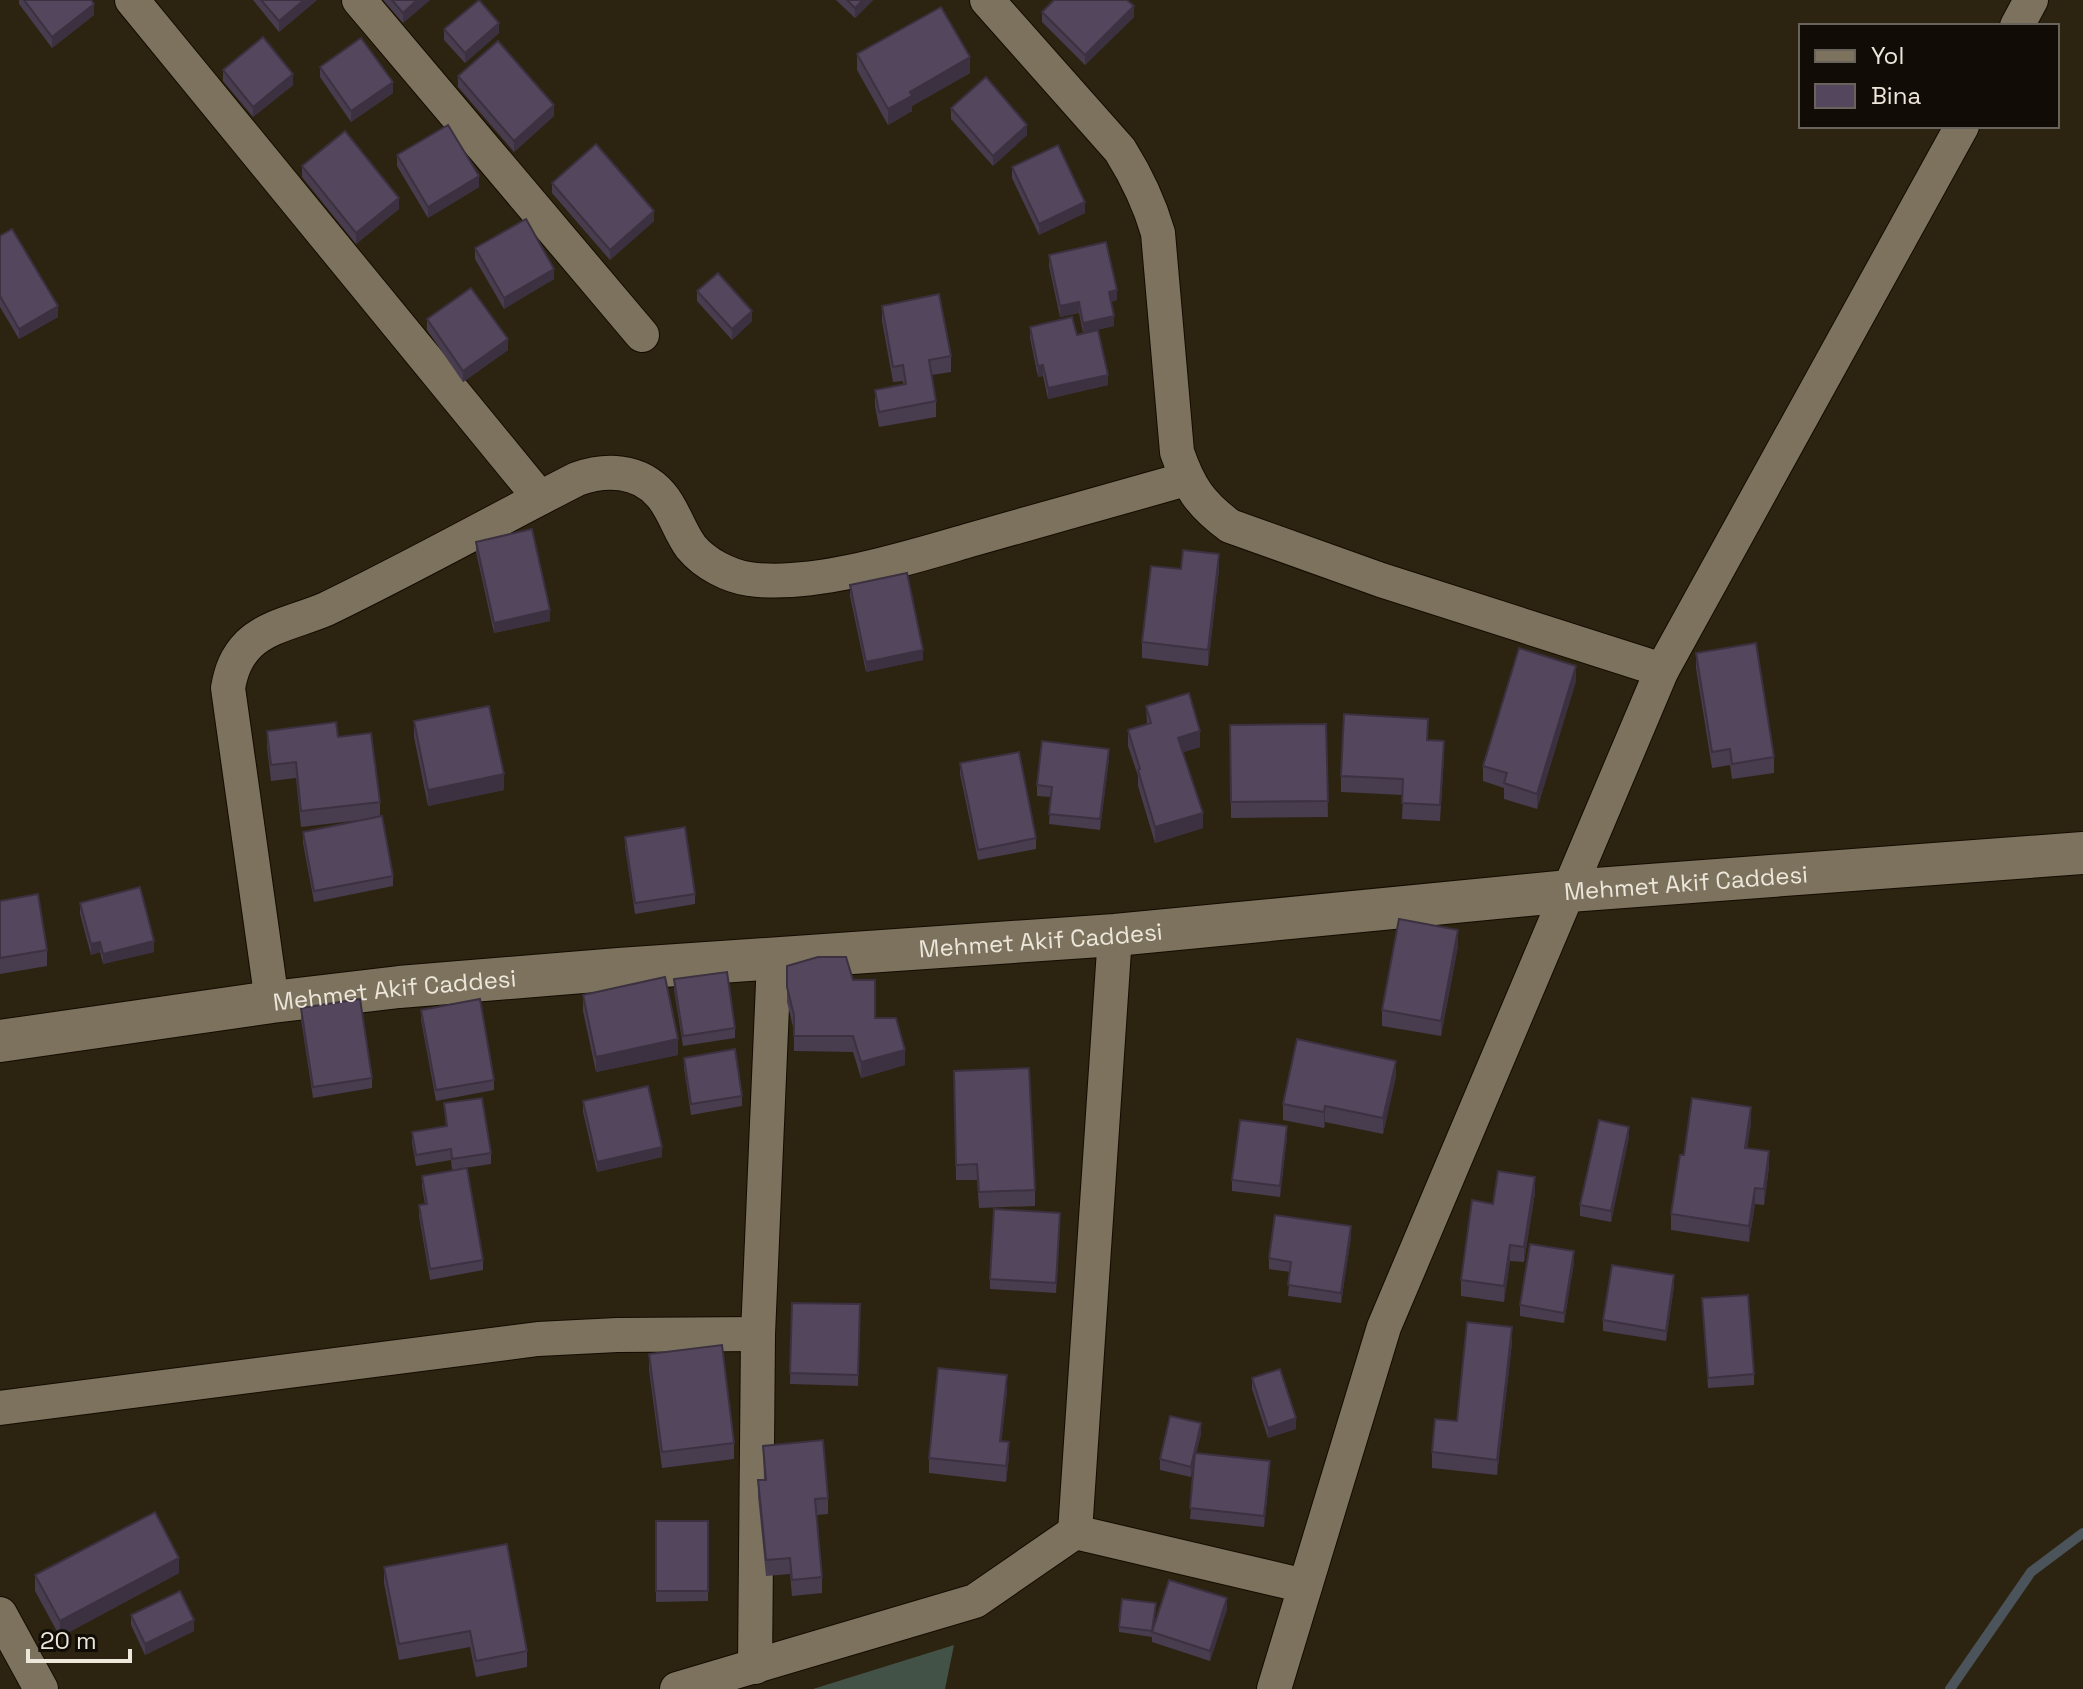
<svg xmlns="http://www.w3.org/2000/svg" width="2083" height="1689" viewBox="0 0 2083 1689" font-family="'Space Grotesk',sans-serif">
	<rect width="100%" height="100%" fill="#2c2311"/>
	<polygon fill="#425247" points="954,1645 945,1689 813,1689"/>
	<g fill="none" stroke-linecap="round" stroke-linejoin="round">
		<polyline stroke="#4b535b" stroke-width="10" points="1950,1689 2031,1572 2083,1533"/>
		<g stroke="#140c00" stroke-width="36">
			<g id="minor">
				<polyline points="132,0 540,498"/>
				<polyline points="359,0 642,335"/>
				<path d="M 987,0 L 1120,150 C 1137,177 1149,202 1158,233 L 1177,452 C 1189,487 1200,504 1230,526 L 1381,580 L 1662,670"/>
				<polyline points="2017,26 2031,0"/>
				<polyline points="1115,935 1075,1532 1305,1586"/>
				<path d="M 272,1002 L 228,688 C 231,671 236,657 249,644 C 269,625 301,620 326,609 C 411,568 493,522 577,479 C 605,469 639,469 661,495 C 674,510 679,531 691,547 C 705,564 729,576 749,579 C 813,588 908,558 970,540 C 1042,520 1114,499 1186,479"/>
				<polyline points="0,1408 538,1339 617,1335 758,1334"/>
				<polyline points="0,1614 41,1689"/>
				<polyline points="755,1667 758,1334 774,960"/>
				<polyline points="677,1689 975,1601 1075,1532"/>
				<polyline points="1274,1689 1384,1327 1662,670 1962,126"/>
			</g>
		</g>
		<g stroke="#140c00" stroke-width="44">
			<g id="tertiary">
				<path id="s1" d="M 0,1041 L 272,1002 L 399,987 L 619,969 L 1115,935 L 1569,891 L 2083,853"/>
			</g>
		</g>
		<use href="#minor" stroke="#7c725d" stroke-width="34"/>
		<use href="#tertiary" stroke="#7c725d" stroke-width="42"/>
	</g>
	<g fill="#483c4f">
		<polygon points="19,0 91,0 94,15 52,48 19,4"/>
		<polygon points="253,0 317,0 279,32"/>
		<polygon points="383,0 430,0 403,23"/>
		<polygon points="836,0 873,0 855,18"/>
		<polygon points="1042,12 1134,17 1085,65 1042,22"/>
		<polygon points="444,29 499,33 465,63 444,40"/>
		<polygon points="857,54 970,73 912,106 912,111 888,125 857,70"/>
		<polygon points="320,67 393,93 351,122 320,77"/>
		<polygon points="223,70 293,85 253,117 223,81"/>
		<polygon points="458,76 554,116 514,152 458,87"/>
		<polygon points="951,108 1027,135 993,166 951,119"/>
		<polygon points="397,155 479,187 428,218 397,166"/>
		<polygon points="302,166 399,209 356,244 302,177"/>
		<polygon points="1012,167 1085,213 1039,235 1012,178"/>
		<polygon points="552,183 654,221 610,260 552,193"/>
		<polygon points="0,236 58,317 19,339 0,307"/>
		<polygon points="475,248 554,279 504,309 475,259"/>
		<polygon points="1049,255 1117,300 1111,302 1114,326 1083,333 1079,313 1060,317 1049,266"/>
		<polygon points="697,291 752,321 732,340 697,301"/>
		<polygon points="882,306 951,356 951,372 932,375 936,401 936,417 879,427 875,406 875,390 903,385 903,381 893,382 882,321"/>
		<polygon points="427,319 508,350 463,382 427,330"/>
		<polygon points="1030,327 1077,335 1108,385 1048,399 1043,376 1038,377 1030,338"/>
		<polygon points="476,542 550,621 494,633 476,552"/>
		<polygon points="1181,569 1219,570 1208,666 1142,658 1142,642"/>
		<polygon points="850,585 923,660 866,672 850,596"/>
		<polygon points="1696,653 1774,757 1774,773 1732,779 1730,765 1712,768 1696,668"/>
		<polygon points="1576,681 1537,809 1504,799 1504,788 1483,781 1483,766"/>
		<polygon points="1146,706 1200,747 1183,752 1203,828 1155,843 1138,786 1138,776 1128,746 1128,730 1147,724"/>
		<polygon points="414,721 504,790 428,806 414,737"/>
		<polygon points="1326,724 1328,817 1231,818 1230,725"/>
		<polygon points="267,731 338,737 380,802 380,817 393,876 393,886 314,902 303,843 303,832 369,819 301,827 296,778 271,781 267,747"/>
		<polygon points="1428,740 1444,756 1440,821 1402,819 1403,795 1341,792 1341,776"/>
		<polygon points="1109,759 1100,830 1049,824 1051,797 1037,796 1037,785"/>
		<polygon points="960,763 1036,838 1036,849 978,860 960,774"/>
		<polygon points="625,837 695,894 695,904 635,914 625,847"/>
		<polygon points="0,901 47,950 47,966 0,974"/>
		<polygon points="80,903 154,952 103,964 100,952 91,955 80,914"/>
		<polygon points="1458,946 1441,1036 1382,1026 1382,1010"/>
		<polygon points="787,966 853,980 875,1018 905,1065 861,1078 853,1052 794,1051 794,1031 787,1002"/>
		<polygon points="674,979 735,1028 735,1038 683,1046 674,990"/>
		<polygon points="583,995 678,1055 596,1072 583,1011"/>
		<polygon points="301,1008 372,1078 372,1088 313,1098 301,1019"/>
		<polygon points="421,1010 494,1080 494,1090 436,1101 421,1020"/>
		<polygon points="684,1058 742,1096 742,1106 691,1115 684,1068"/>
		<polygon points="954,1071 1035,1190 1035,1206 979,1208 977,1180 956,1180"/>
		<polygon points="1396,1076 1383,1134 1325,1122 1324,1128 1283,1120 1283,1104"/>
		<polygon points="583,1101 662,1157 597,1172 583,1112"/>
		<polygon points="444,1103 491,1153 491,1164 452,1170 451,1160 416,1166 412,1143 412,1132 446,1127"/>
		<polygon points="1751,1123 1747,1148 1769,1167 1764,1205 1755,1204 1749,1242 1671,1230 1671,1214 1684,1155"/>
		<polygon points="1287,1137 1280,1197 1232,1191 1232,1180"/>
		<polygon points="1629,1137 1611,1222 1580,1216 1580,1205"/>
		<polygon points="422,1176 483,1260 483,1270 430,1280 419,1216 419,1205 425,1204 422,1187"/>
		<polygon points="1535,1193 1524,1262 1510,1261 1504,1302 1461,1296 1461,1280 1493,1204"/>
		<polygon points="1060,1224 1056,1293 990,1289 990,1279"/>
		<polygon points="1351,1237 1341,1303 1288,1296 1290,1272 1269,1269 1269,1258"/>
		<polygon points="1574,1262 1564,1323 1520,1316 1520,1305"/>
		<polygon points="1674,1286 1666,1341 1603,1331 1603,1320"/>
		<polygon points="1702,1298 1754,1374 1754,1385 1708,1388"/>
		<polygon points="792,1303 860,1304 858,1386 790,1384"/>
		<polygon points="1512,1343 1497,1475 1432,1468 1432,1452 1457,1421"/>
		<polygon points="649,1354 734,1443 734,1459 662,1468 649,1370"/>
		<polygon points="1252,1378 1296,1429 1268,1438 1252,1389"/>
		<polygon points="1007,1391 1001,1441 1009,1457 1006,1482 929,1473 929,1458"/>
		<polygon points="1201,1434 1196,1453 1270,1471 1264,1527 1190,1519 1195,1460 1191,1477 1160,1470 1160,1459"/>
		<polygon points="763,1446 828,1498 828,1514 817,1515 822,1577 822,1593 792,1596 790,1574 766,1576 758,1496 758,1480 764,1480"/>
		<polygon points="656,1521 708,1521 708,1601 656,1602"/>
		<polygon points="384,1567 527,1651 527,1667 476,1677 470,1647 399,1660 384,1583"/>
		<polygon points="179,1573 60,1637 35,1591 35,1575"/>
		<polygon points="1156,1608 1153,1631 1227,1609 1210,1661 1152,1642 1152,1632 1152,1637 1119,1632 1119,1627"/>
		<polygon points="131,1615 194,1631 145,1655 131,1625"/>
	</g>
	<g fill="#3b3140">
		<polygon points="304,0 317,0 279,32 279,21"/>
		<polygon points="417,0 430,0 403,23 403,13"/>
		<polygon points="863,0 873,0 855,18 855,8"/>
		<polygon points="94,4 94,15 52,48 52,37"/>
		<polygon points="1134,6 1134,17 1085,65 1085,55"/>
		<polygon points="499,23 499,33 465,63 465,53"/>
		<polygon points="970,57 970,73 912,106 912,111 888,125 888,109 910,92"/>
		<polygon points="293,74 293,85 253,117 253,107"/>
		<polygon points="393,82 393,93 351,122 351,111"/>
		<polygon points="554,105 554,116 514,152 514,141"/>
		<polygon points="1027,125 1027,135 993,166 993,156"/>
		<polygon points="479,176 479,187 428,218 428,207"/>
		<polygon points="399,198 399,209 356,244 356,233"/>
		<polygon points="1085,202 1085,213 1039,235 1039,224"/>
		<polygon points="654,211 654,221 610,260 610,250"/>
		<polygon points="554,269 554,279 504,309 504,298"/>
		<polygon points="1117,290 1117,300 1109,302 1109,292"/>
		<polygon points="1079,302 1079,313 1060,317 1060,306"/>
		<polygon points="58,306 58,317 19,339 19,329"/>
		<polygon points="752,311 752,321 732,340 732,329"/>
		<polygon points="1114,316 1114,326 1083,333 1083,323"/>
		<polygon points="508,339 508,350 463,382 463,371"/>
		<polygon points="1043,365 1043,376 1038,377 1038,366"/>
		<polygon points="1108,375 1108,385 1048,399 1048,388"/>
		<polygon points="1219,554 1219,570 1208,666 1208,650"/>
		<polygon points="550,610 550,621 494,633 494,623"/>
		<polygon points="923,650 923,660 866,672 866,662"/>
		<polygon points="1576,666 1576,681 1537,809 1537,794"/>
		<polygon points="1200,731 1200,747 1178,754 1178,738"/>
		<polygon points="1109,749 1109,759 1100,830 1100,819"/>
		<polygon points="504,774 504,790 428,806 428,790"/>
		<polygon points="1203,813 1203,828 1155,843 1155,827"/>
		<polygon points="1458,930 1458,946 1441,1036 1441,1021"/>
		<polygon points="154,941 154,952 103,964 103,954"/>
		<polygon points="100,942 100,952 91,955 91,944"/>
		<polygon points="678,1039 678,1055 596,1072 596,1057"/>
		<polygon points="905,1050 905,1065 861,1078 861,1062"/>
		<polygon points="1396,1061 1396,1076 1383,1134 1383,1118"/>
		<polygon points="1325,1106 1325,1122 1324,1128 1324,1112"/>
		<polygon points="1751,1107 1751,1123 1745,1164 1745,1148"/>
		<polygon points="1287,1126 1287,1137 1280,1197 1280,1186"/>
		<polygon points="1629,1127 1629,1137 1611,1222 1611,1211"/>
		<polygon points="662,1147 662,1157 597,1172 597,1162"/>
		<polygon points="1769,1151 1769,1167 1764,1205 1764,1189"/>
		<polygon points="1535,1177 1535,1193 1524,1262 1524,1247"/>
		<polygon points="1755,1188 1755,1204 1749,1242 1749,1226"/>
		<polygon points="1351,1226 1351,1237 1341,1303 1341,1293"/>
		<polygon points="1510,1245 1510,1261 1504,1302 1504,1286"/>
		<polygon points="1574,1251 1574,1262 1564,1323 1564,1313"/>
		<polygon points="1674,1275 1674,1286 1666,1341 1666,1331"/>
		<polygon points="1512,1327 1512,1343 1497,1475 1497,1460"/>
		<polygon points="1007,1375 1007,1391 1000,1456 1000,1441"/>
		<polygon points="1296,1418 1296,1429 1268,1438 1268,1428"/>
		<polygon points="1201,1423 1201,1434 1191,1477 1191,1467"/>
		<polygon points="1009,1442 1009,1457 1006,1482 1006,1466"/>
		<polygon points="1270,1461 1270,1471 1264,1527 1264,1516"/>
		<polygon points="179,1558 179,1573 60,1637 60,1621"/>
		<polygon points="1227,1598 1227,1609 1210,1661 1210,1651"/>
		<polygon points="194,1620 194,1631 145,1655 145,1644"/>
	</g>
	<g fill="#54465c" stroke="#3b3140" stroke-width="2">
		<polygon points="24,0 91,0 94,4 52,37"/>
		<polygon points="261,0 304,0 279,21"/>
		<polygon points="392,0 417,0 403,13"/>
		<polygon points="479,0 499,23 465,53 444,29"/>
		<polygon points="847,0 863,0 855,8"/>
		<polygon points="1054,0 1127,0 1134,6 1085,55 1042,12"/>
		<polygon points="941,7 970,57 910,92 912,96 888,109 857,54"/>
		<polygon points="263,37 293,74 253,107 223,70"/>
		<polygon points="361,38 393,82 351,111 320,67"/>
		<polygon points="498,41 554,105 514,141 458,76"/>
		<polygon points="986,77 1027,125 993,156 951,108"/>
		<polygon points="448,125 479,176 428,207 397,155"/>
		<polygon points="345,131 399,198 356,233 302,166"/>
		<polygon points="596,144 654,211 610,250 552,183"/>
		<polygon points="1058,145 1085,202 1039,224 1012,167"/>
		<polygon points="526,219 554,269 504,298 475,248"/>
		<polygon points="12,229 58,306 19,329 0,296 0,236"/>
		<polygon points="1106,242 1117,290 1109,292 1114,316 1083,323 1079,302 1060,306 1049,255"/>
		<polygon points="718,273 752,311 732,329 697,291"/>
		<polygon points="471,288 508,339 463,371 427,319"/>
		<polygon points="939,294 951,356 929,360 936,401 879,412 875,390 906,384 903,365 893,367 882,306"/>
		<polygon points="1072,317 1077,335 1098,330 1108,375 1048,388 1043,365 1038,366 1030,327"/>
		<polygon points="532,529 550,610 494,623 476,542"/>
		<polygon points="1183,550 1219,554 1208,650 1142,642 1151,566 1181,569"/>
		<polygon points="907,573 923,650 866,662 850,585"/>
		<polygon points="1756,643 1774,757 1732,764 1730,749 1712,752 1696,653"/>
		<polygon points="1519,648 1576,666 1537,794 1504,783 1507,773 1483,766"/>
		<polygon points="1189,693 1200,731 1178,738 1203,813 1155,827 1138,770 1140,769 1128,730 1151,723 1146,706"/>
		<polygon points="489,706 504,774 428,790 414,721"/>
		<polygon points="1344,714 1428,719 1427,740 1444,741 1440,805 1402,803 1403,779 1341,776"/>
		<polygon points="336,722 338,737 371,733 380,802 301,811 296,762 271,765 267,731"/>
		<polygon points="1326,724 1328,801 1231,802 1230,725"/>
		<polygon points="1042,741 1109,749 1100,819 1049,814 1052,787 1037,785"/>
		<polygon points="1019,752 1036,838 978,850 960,763"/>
		<polygon points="382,816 393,876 314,891 303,832"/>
		<polygon points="685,827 695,894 635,903 625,837"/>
		<polygon points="140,887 154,941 103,954 100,942 91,944 80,903"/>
		<polygon points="38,894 47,950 0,958 0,901"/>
		<polygon points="1399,919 1458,930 1441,1021 1382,1010"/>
		<polygon points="818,957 846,957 853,980 875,980 875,1018 896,1018 905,1050 861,1062 853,1036 794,1036 794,1015 787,987 787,966"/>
		<polygon points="727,972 735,1028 683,1036 674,979"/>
		<polygon points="665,977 678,1039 596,1057 583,995"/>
		<polygon points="360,999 372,1078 313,1087 301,1008"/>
		<polygon points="480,999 494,1080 436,1090 421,1010"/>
		<polygon points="1297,1039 1396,1061 1383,1118 1325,1106 1324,1112 1283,1104"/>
		<polygon points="735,1049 742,1096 691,1104 684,1058"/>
		<polygon points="1029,1068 1035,1190 979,1192 977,1164 956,1165 954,1071"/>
		<polygon points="648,1086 662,1147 597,1162 583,1101"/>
		<polygon points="482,1098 491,1153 452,1159 451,1149 416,1155 412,1132 447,1126 444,1103"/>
		<polygon points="1692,1098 1751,1107 1745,1148 1769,1151 1764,1189 1755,1188 1749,1226 1671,1214 1680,1155 1684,1155"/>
		<polygon points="1240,1120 1287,1126 1280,1186 1232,1180"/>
		<polygon points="1599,1120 1629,1127 1611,1211 1580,1205"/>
		<polygon points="467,1168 483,1260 430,1269 419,1205 427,1204 422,1176"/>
		<polygon points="1498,1171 1535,1177 1524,1247 1510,1245 1504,1286 1461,1280 1472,1200 1493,1204"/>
		<polygon points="994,1209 1060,1213 1056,1283 990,1279"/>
		<polygon points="1275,1215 1351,1226 1341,1293 1288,1285 1291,1262 1269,1258"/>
		<polygon points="1530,1244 1574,1251 1564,1313 1520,1305"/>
		<polygon points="1612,1265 1674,1275 1666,1331 1603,1320"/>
		<polygon points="1748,1295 1754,1374 1708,1378 1702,1298"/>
		<polygon points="792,1303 860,1304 858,1375 790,1373"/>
		<polygon points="1467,1322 1512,1327 1497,1460 1432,1452 1435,1419 1457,1421"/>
		<polygon points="722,1345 734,1443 662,1452 649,1354"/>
		<polygon points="938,1368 1007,1375 1000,1441 1009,1442 1006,1466 929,1458"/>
		<polygon points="1280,1369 1296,1418 1268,1428 1252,1378"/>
		<polygon points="1170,1416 1201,1423 1191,1467 1160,1459"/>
		<polygon points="823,1440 828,1498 815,1499 822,1577 792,1580 790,1558 766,1560 758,1480 766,1480 763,1446"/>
		<polygon points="1195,1453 1270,1461 1264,1516 1190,1508"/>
		<polygon points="155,1512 179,1558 60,1621 35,1575"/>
		<rect x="656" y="1521" width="52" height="70"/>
		<polygon points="507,1544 527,1651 476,1661 470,1631 399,1644 384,1567"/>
		<polygon points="1169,1580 1227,1598 1210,1651 1152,1632"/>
		<polygon points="180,1591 194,1620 145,1644 131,1615"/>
		<polygon points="1122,1599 1156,1603 1152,1631 1119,1627"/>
	</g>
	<g text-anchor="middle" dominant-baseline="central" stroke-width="6" stroke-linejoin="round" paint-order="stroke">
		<g font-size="24" fill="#ede7db" stroke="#110d06">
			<text stroke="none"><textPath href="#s1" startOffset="1694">Mehmet Akif Caddesi</textPath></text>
			<text stroke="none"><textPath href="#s1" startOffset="1046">Mehmet Akif Caddesi</textPath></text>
			<text stroke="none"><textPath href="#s1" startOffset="398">Mehmet Akif Caddesi</textPath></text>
		</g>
	</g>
	<rect x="1799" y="24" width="260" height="104" fill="#110d06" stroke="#69645b" stroke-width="2"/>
	<rect x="1815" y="50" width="40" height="12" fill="#7c725d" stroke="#69645b" stroke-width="2"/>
	<text x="1871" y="64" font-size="24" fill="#ede7db">Yol</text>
	<rect x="1815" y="84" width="40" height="24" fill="#54465c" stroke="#69645b" stroke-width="2"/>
	<text x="1871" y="104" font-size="24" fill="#ede7db">Bina</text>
	<path d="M28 1649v12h102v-12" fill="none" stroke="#ede7db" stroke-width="4"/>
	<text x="40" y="1649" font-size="24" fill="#ede7db" stroke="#110d06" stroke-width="6" paint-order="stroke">20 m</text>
</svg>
